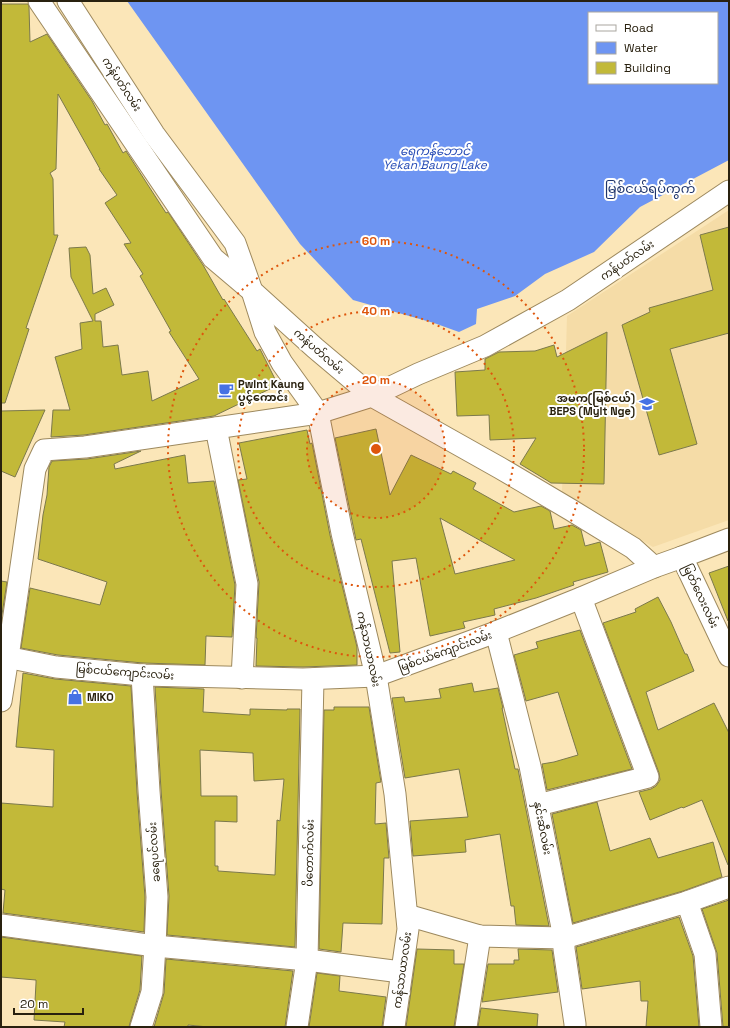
<svg xmlns="http://www.w3.org/2000/svg" width="730" height="1028" viewBox="0 0 730 1028" font-family="'Space Grotesk','Noto Sans Myanmar',sans-serif">
	<rect width="100%" height="100%" fill="#fbe6b8"/>
	<polygon fill="#f5dca7" points="729,210 729,520 653,547 562,492 567,316"/>
	<path fill="#6e95f2" fill-rule="evenodd" d="M 127,1 L 729,1 L 729,160 L 640,207 L 594,252 L 545,274 L 515,296 L 477,309 L 476,324 L 459,332 L 434,323 L 353,300 L 300,244 ZM 589,13 L 717,13 L 717,83 L 589,83 Z"/>
	<g fill="#c2b939" stroke="#7c794c" fill-rule="evenodd">
		<polygon points="1,4 28,4 29,7 30,42 47,34 92,101 105,125 107,124 123,153 126,151 166,213 168,212 203,265 223,300 224,299 257,351 260,349 278,385 214,416 84,435 51,437 53,410 70,410 55,357 82,349 80,323 93,321 71,277 69,248 86,247 90,255 93,294 106,288 114,305 95,314 95,321 101,321 103,347 118,345 122,375 148,371 152,401 199,379 169,332 171,331 140,276 143,274 124,244 131,243 105,203 117,195 99,169 100,169 58,94 56,169 50,173 53,179 54,235 58,235 26,328 29,329 5,403 1,403"/>
		<polygon points="729,227 729,333 670,349 697,444 659,455 622,325 650,312 649,308 713,290 700,235"/>
		<polygon points="607,332 604,484 551,483 548,481 520,464 536,438 490,440 489,415 457,416 455,372 485,370 485,359 499,352 535,351 554,345 557,357"/>
		<polygon points="45,410 15,477 1,471 1,411"/>
		<path d="M 376,429 L 390,495 L 411,455 L 451,474 L 453,471 L 476,483 L 473,489 L 514,512 L 541,506 L 550,511 L 554,529 L 572,525 L 581,530 L 585,546 L 600,542 L 608,572 L 573,582 L 574,585 L 536,598 L 494,609 L 495,615 L 463,622 L 465,628 L 430,636 L 416,558 L 392,561 L 400,652 L 390,653 L 361,539 L 356,540 L 335,438 ZM 440,518 L 515,560 L 455,574 Z"/>
		<polygon points="307,430 310,444 312,443 330,535 357,647 357,665 303,667 256,666 257,638 256,638 259,582 238,480 247,479 239,443"/>
		<polygon points="141,451 114,464 115,469 185,455 188,483 214,481 235,585 232,637 206,636 205,665 143,663 58,655 21,648 30,588 100,605 107,582 38,559 43,515 47,495 49,467 52,461 87,459"/>
		<polygon points="729,566 729,621 728,621 709,573"/>
		<polygon points="1,581 7,582 1,621"/>
		<polygon points="658,597 671,622 685,654 687,654 694,671 646,692 658,730 714,703 729,733 729,864 728,865 702,800 683,808 682,807 650,820 639,792 651,789 656,786 660,780 659,773 603,623 636,612 635,609"/>
		<polygon points="580,630 632,769 547,790 542,764 554,762 578,755 558,692 526,701 514,655 538,648 536,642"/>
		<polygon points="23,673 55,679 131,686 137,792 145,897 144,932 3,913 5,890 1,889 1,803 53,807 54,750 16,747"/>
		<polygon points="472,683 474,692 498,688 503,708 502,708 515,769 518,769 549,926 516,925 514,906 511,906 500,834 465,840 466,852 413,856 410,821 468,817 459,769 405,778 392,698 404,697 405,702 441,698 439,689"/>
		<path d="M 155,687 L 204,689 L 203,712 L 250,715 L 250,709 L 287,710 L 287,709 L 300,709 L 295,947 L 167,935 L 169,896 L 161,790 ZM 200,750 L 253,753 L 254,781 L 284,779 L 280,821 L 277,820 L 275,875 L 218,871 L 218,866 L 215,866 L 215,821 L 237,822 L 237,796 L 201,796 Z"/>
		<polygon points="334,707 369,707 381,782 376,783 375,824 386,823 389,858 384,858 382,924 343,923 341,952 319,949 324,710 334,710"/>
		<polygon points="597,802 610,851 650,838 658,858 713,842 722,877 683,891 573,923 552,814"/>
		<polygon points="729,900 729,1027 723,1027 717,953 702,909"/>
		<polygon points="679,917 693,956 699,1027 646,1027 648,1001 641,1001 640,981 582,989 576,947"/>
		<polygon points="1,937 142,956 140,990 130,1023 129,1027 64,1027 65,1022 34,1020 36,983 36,980 1,977"/>
		<polygon points="417,949 454,950 454,964 464,964 454,1027 406,1027"/>
		<polygon points="518,949 552,950 558,992 482,1002 488,964 514,964 514,960 519,960"/>
		<polygon points="166,959 293,971 285,1027 208,1027 188,1025 188,1027 154,1027 164,993"/>
		<polygon points="317,973 340,976 339,991 386,997 382,1027 309,1027"/>
		<polygon points="481,1008 538,1014 537,1027 478,1027"/>
	</g>
	<g fill="none" stroke-linecap="round" stroke-linejoin="round">
		<g stroke="#9d895e" stroke-width="23">
			<g id="street">
				<polyline points="39,1 213,258 252,291 265,332 282,363 318,413 342,533 376,676 395,794 408,929 394,1027"/>
				<polyline points="68,1 154,134 235,243 252,291 315,348 372,396 418,374 485,346 568,300 729,191"/>
				<polyline points="216,428 247,584 242,678"/>
				<polyline points="682,557 729,656"/>
				<polyline points="496,632 530,766 564,938 564,949 575,1024 575,1027"/>
				<polyline points="1,656 56,667 142,675 303,679 376,676 496,632 581,598 654,567 682,557 729,539"/>
				<polyline points="1,701 8,657 35,469 44,450 85,447 318,413 372,396 500,468 571,510 633,548 654,567"/>
				<polyline points="538,805 648,777 581,598"/>
				<polyline points="687,902 705,954 711,1027"/>
				<polyline points="407,915 480,936 564,938 687,902 729,887"/>
				<polyline points="1,925 155,946 307,960 401,972"/>
				<polyline points="141,1027 152,992 155,946 157,897 149,791 142,675"/>
				<polyline points="297,1027 307,960 313,679"/>
				<polyline points="466,1027 480,936"/>
			</g>
		</g>
		<use href="#street" stroke="#fff" stroke-width="21"/>
	</g>
	<circle cx="376" cy="449" r="69" fill="#de560c" fill-opacity=".12"/>
	<g fill="none" stroke="#de560c" stroke-width="2" stroke-dasharray="2 4">
		<circle cx="376" cy="449" r="69"/>
		<circle cx="376" cy="449" r="138"/>
		<circle cx="376" cy="449" r="208"/>
	</g>
	<defs>
		<g id="cafe-bare" transform="scale(1.2)"><path d="M-5.5-4.5H6V0H3Q3 3.5 0 3.5H-2.5Q-5.5 3.5-5.5 0ZM3-3.2v2h1.7v-2ZM-6 4.5H4V6H-6Z" fill="#4672e4" stroke="#fff" stroke-width="2.5" paint-order="stroke"/></g>
		<g id="school-bare" transform="scale(1.2)"><path d="M0-5L7-2L0 1L-7-2ZM-4 1L0 2.5L4 1V4Q0 6-4 4Z" fill="#4672e4" stroke="#fff" stroke-width="2.5" paint-order="stroke"/></g>
		<g id="shop-bare" transform="scale(1.2)"><path d="M-5-2.5h2.3a2.7 3.5 0 0 1 5.4 0H5L5.5 6h-11ZM-1.5-2.5h3a1.5 2.3 0 0 0-3 0Z" fill="#4672e4" stroke="#fff" stroke-width="2.5" paint-order="stroke"/></g>
	</defs>
	<g fill-rule="evenodd">
		<use href="#cafe-bare" x="226" y="390"/>
		<use href="#school-bare" x="647" y="404"/>
		<use href="#shop-bare" x="75" y="697"/>
	</g>
	<g text-anchor="middle" dominant-baseline="central" stroke-width="4" stroke-linejoin="round" paint-order="stroke">
		<g font-size="11" fill="#29210f" stroke="#fff">
			<text transform="translate(122 84) rotate(57)">ကန်ပတ်လမ်း</text>
			<text transform="translate(627 260) rotate(-34)">ကန်ပတ်လမ်း</text>
			<text transform="translate(319 351) rotate(41)">ကန်ပတ်လမ်း</text>
			<text transform="translate(701 596) rotate(65)">မြတ်လေးလမ်း</text>
			<text transform="translate(369 649) rotate(78)">ကန်သာယာလမ်း</text>
			<text transform="translate(445 651) rotate(-20)">မြစ်ငယ်ကျောင်းလမ်း</text>
			<text transform="translate(125 672) rotate(4)">မြစ်ငယ်ကျောင်းလမ်း</text>
			<text transform="translate(543 828) rotate(79)">နှင်းဆီလမ်း</text>
			<text transform="translate(154 852) rotate(-94)">ခရေပင်လမ်း</text>
			<text transform="translate(309 853) rotate(-89)">ပိတောက်လမ်း</text>
			<text transform="translate(402 970) rotate(-82)">ကန်သာယာလမ်း</text>
		</g>
		<g font-size="11" font-weight="bold" fill="#29210f" stroke="#fff" text-anchor="start">
			<text x="238" y="384">Pwint Kaung<tspan x="238" dy="13">ပွင့်ကောင်း</tspan></text>
			<text x="635" y="398" text-anchor="end">အမက(မြစ်ငယ်)<tspan x="635" dy="13">BEPS (Myit Nge)</tspan></text>
			<text x="87" y="697">MIKO</text>
		</g>
		<g font-size="12" font-style="italic" fill="#264bb5" stroke="#fff">
			<text x="435" y="151">ရေကန်ဘောင်<tspan x="435" dy="14">Yekan Baung Lake</tspan></text>
		</g>
		<g font-size="13" fill="#1e346b" stroke="#fff">
			<text x="650" y="188">မြစ်ငယ်ရပ်ကွက်</text>
		</g>
	</g>
	<circle cx="376" cy="449" r="6" fill="#de560c" stroke="#fff" stroke-width="2"/>
	<g font-size="12" text-anchor="middle" font-weight="bold" fill="#de560c" stroke="#fff" stroke-width="4" stroke-linejoin="round" paint-order="stroke">
		<text x="376" y="245">60 m</text>
		<text x="376" y="315">40 m</text>
		<text x="376" y="384">20 m</text>
	</g>
	<rect width="730" height="1028" fill="none" stroke="#29210f" stroke-width="4"/>
	<rect x="588" y="12" width="130" height="72" fill="#ffffff" stroke="#a9a69f"/>
	<rect x="596" y="25" width="20" height="6" fill="#ffffff" stroke="#a9a69f"/>
	<text x="624" y="32" font-size="12" fill="#29210f">Road</text>
	<rect x="596" y="42" width="20" height="12" fill="#6e95f2" stroke="#a9a69f"/>
	<text x="624" y="52" font-size="12" fill="#29210f">Water</text>
	<rect x="596" y="62" width="20" height="12" fill="#c2b939" stroke="#a9a69f"/>
	<text x="624" y="72" font-size="12" fill="#29210f">Building</text>
	<path d="M14 1008v6h69v-6" fill="none" stroke="#29210f" stroke-width="2"/>
	<text x="20" y="1008" font-size="12" fill="#29210f" stroke="#ffffff" stroke-width="3" paint-order="stroke">20 m</text>
</svg>
